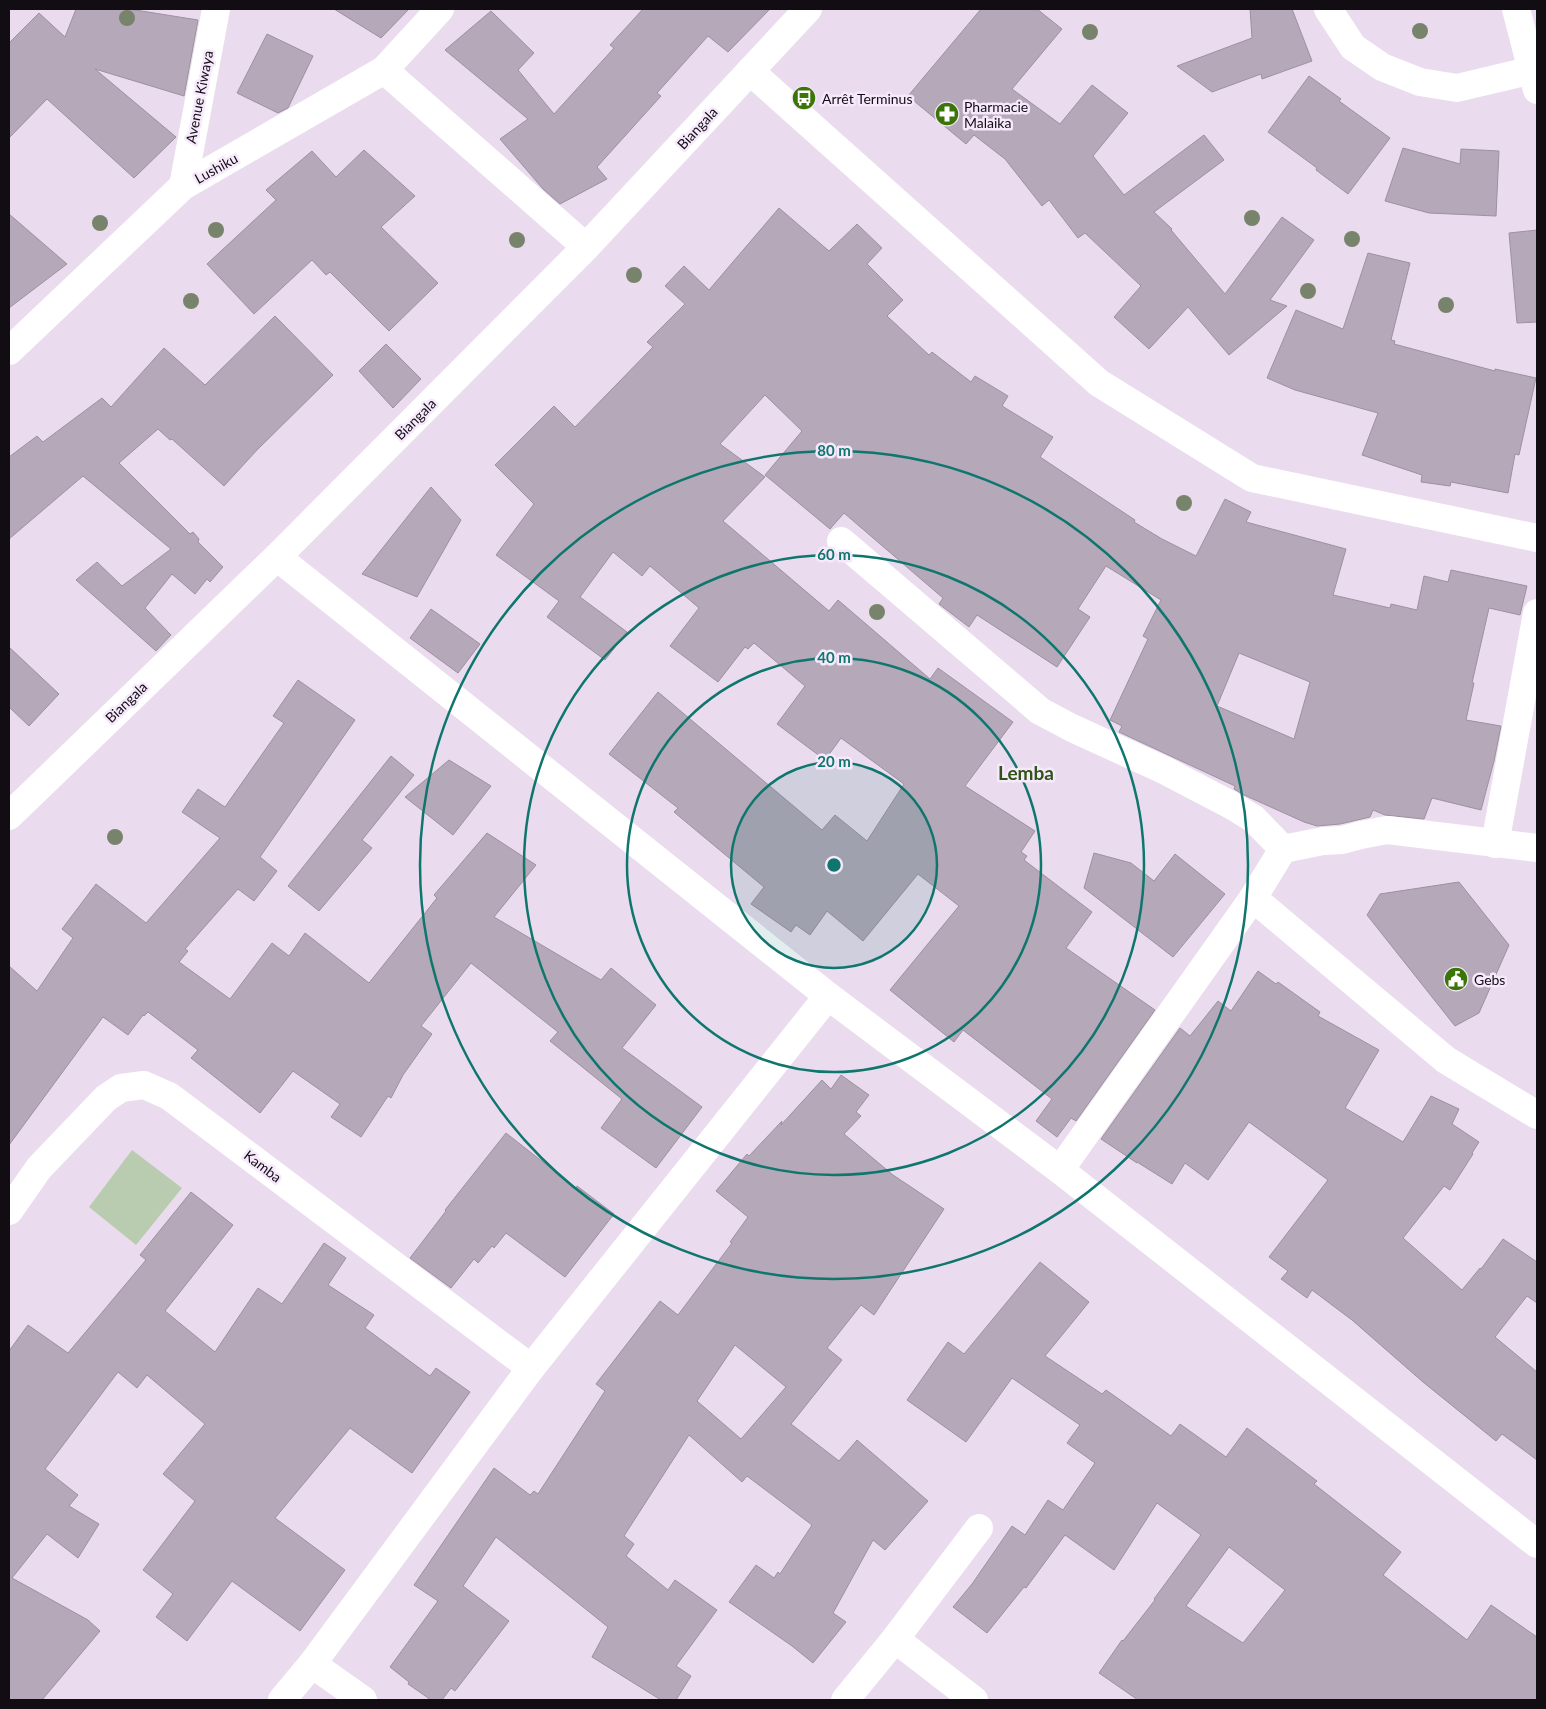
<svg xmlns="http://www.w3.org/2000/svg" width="1546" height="1709" viewBox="0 0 1546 1709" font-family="Lato,sans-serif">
	<rect width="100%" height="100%" fill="#eadcee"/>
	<polygon fill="#b9ccb0" points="132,1150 182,1188 136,1245 89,1207"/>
	<g fill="#b4a8b9" stroke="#9d91a1" fill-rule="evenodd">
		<polygon points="76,9 129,9 198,20 184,96 95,69 176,137 134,178 47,99 9,138 9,43 39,13 65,37"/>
		<polygon points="334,9 409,9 381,38"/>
		<polygon points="643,9 770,9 728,52 708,36 657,93 661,96 597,167 607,179 560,204 543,189 500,139 528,119 445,50 491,11 534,53 518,70 554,114 614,48 610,45"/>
		<polygon points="981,9 1037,9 1062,29 1012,89 1060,124 1092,85 1128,113 1093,156 1124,195 1204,135 1224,160 1154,212 1172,229 1171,230 1225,294 1282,217 1314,240 1270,300 1287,306 1229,355 1188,307 1149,349 1114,317 1141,286 1085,233 1078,238 1049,200 1042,206 1005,159 974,135 966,144 908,96"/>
		<polygon points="1250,9 1292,9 1312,61 1262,79 1261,74 1212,92 1177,66 1252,38"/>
		<polygon points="267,34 313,56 288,108 278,113 237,93"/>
		<polygon points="1309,76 1341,99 1339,101 1390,138 1348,194 1316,170 1317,168 1268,132"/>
		<polygon points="1403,148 1460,164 1461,149 1499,151 1496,216 1429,213 1385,201"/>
		<polygon points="364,150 415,196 381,227 438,283 389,331 330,272 326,275 312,260 254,314 207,264 276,200 266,190 312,151 336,177"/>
		<path d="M 779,208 L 829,251 L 857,224 L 882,248 L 867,264 L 903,300 L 887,316 L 929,355 L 932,352 L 971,382 L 975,376 L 1008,396 L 1002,406 L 1053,437 L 1040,457 L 1135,520 L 1134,522 L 1162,539 L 1196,556 L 1225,499 L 1251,512 L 1246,522 L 1346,549 L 1333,595 L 1390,608 L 1391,604 L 1417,610 L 1424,576 L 1448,582 L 1451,570 L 1527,586 L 1520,615 L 1489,608 L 1472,683 L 1474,683 L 1466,720 L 1501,726 L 1494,761 L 1481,810 L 1432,798 L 1424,819 L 1385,815 L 1373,810 L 1370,817 L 1340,824 L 1317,826 L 1304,822 L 1244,795 L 1234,789 L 1235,786 L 1119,732 L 1122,726 L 1110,720 L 1148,639 L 1143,636 L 1161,600 L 1106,566 L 1078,609 L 1090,617 L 1057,667 L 977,615 L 969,627 L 939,604 L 943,598 L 844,513 L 830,529 L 765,475 L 802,431 L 765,395 L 720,444 L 765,477 L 723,521 L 829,611 L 838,600 L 930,679 L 938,668 L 1013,722 L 965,786 L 1035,831 L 1021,852 L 1027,856 L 1024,860 L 1092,912 L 1066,948 L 1155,1010 L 1076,1121 L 1071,1118 L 1057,1137 L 1036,1121 L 1052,1099 L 963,1030 L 954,1042 L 890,990 L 959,906 L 918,874 L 863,941 L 827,911 L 810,935 L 796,925 L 791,932 L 751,904 L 764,887 L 674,812 L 678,808 L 609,754 L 658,692 L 822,830 L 835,815 L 867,841 L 904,784 L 841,738 L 825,760 L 777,724 L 805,686 L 754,643 L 748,649 L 745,647 L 718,682 L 670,646 L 699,608 L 650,566 L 642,576 L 613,552 L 580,597 L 627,632 L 605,660 L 547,617 L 559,601 L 496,555 L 534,504 L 495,465 L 554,406 L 575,427 L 653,347 L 647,342 L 685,304 L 665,286 L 684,266 L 709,290 ZM 1239,653 L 1310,682 L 1294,739 L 1217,706 Z"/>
		<polygon points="9,214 67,264 9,308"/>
		<polygon points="1537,230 1537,322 1517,323 1509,233"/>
		<polygon points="1368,253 1410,263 1391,340 1395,341 1394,344 1495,371 1495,369 1536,378 1519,455 1515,454 1508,493 1451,482 1450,486 1421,482 1422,475 1362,455 1378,413 1295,390 1267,378 1296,310 1343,329"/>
		<polygon points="275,316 333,375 257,450 224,486 172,439 170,440 158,429 119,463 190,534 193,532 199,539 198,542 223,567 210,582 207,579 195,594 172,574 145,608 171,635 156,651 76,580 97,562 122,586 171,549 83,476 9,539 9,457 37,436 43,442 102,398 111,407 164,348 205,385"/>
		<polygon points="386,344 421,379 393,408 359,371"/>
		<polygon points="431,487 461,520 417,597 362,574"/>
		<polygon points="431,609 480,644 458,673 410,638"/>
		<polygon points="9,647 59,694 29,726 9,707"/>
		<polygon points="298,680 355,720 260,857 277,871 254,901 238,889 185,949 188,951 179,962 230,999 272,943 289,956 305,933 369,983 437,898 434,895 487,833 536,865 494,917 601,980 611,968 656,1005 622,1048 702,1107 656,1168 601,1128 622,1099 550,1041 558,1032 471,963 421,1026 432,1034 403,1075 391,1098 388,1096 361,1137 331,1117 340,1104 293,1071 260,1113 191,1058 198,1050 148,1012 144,1016 143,1015 128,1035 103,1017 9,1145 9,966 37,991 73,938 62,929 96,884 146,923 220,838 182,812 198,789 225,807 284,723 273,716"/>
		<polygon points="391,756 414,775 362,840 372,848 319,911 288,886"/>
		<polygon points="449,760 491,786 453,835 405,797"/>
		<polygon points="1094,853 1131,863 1154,881 1175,854 1225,894 1173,957 1084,888"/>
		<polygon points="1459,882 1509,945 1479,1013 1455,1026 1367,915 1380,894"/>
		<polygon points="1258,971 1276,984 1278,982 1320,1012 1318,1016 1379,1050 1345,1108 1403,1142 1431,1096 1459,1109 1452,1124 1479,1142 1472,1153 1473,1154 1450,1190 1444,1186 1403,1238 1462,1290 1480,1268 1481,1269 1503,1239 1537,1262 1537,1303 1527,1296 1495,1337 1537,1372 1537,1460 1502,1434 1496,1441 1423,1382 1352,1320 1312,1290 1307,1298 1281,1279 1288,1271 1269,1257 1328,1180 1249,1122 1208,1180 1185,1163 1172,1184 1137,1162 1137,1163 1101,1139 1180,1028 1190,1036 1218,1001 1231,1011"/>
		<path d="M 841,1075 L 869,1095 L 856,1112 L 861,1116 L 844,1134 L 893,1175 L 944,1209 L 874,1315 L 861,1305 L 827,1348 L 842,1360 L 791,1424 L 839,1461 L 857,1440 L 928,1501 L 885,1550 L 873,1540 L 833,1613 L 846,1622 L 813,1663 L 792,1646 L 729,1602 L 756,1565 L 774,1578 L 778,1572 L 780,1574 L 812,1525 L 747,1476 L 742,1482 L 689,1435 L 624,1536 L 634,1544 L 626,1556 L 668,1590 L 675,1580 L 717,1610 L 676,1666 L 691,1676 L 676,1700 L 661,1700 L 592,1657 L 608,1627 L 496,1537 L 463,1586 L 509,1621 L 455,1691 L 451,1688 L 442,1700 L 431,1700 L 408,1684 L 409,1682 L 390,1667 L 438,1601 L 414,1585 L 494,1468 L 530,1495 L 534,1491 L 538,1494 L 605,1391 L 596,1384 L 660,1301 L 678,1315 L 732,1243 L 730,1242 L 748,1217 L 716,1191 L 747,1154 L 749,1156 L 782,1121 L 781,1125 L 822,1080 L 831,1089 ZM 735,1345 L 786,1387 L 741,1439 L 697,1401 Z"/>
		<polygon points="506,1133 576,1188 577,1186 614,1214 565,1277 506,1233 494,1248 492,1246 478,1263 474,1259 451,1288 410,1258 446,1211 445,1210"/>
		<polygon points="191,1192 233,1225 165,1311 215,1352 258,1288 282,1304 324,1243 346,1258 328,1285 374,1315 365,1328 430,1376 436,1368 470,1392 412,1473 350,1428 275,1518 345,1570 300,1631 232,1581 187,1641 156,1617 173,1594 143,1570 195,1501 163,1474 205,1424 147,1375 137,1388 118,1372 45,1469 78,1495 69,1506 99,1524 78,1558 47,1534 12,1578 88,1620 100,1631 42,1700 9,1700 9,1351 28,1325 68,1353 146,1260 140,1255"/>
		<path d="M 1040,1262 L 1089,1302 L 1045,1356 L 1102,1394 L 1106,1390 L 1171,1436 L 1180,1424 L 1226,1457 L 1247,1428 L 1317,1481 L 1314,1484 L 1401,1552 L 1383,1575 L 1467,1640 L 1491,1605 L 1537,1637 L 1537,1700 L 1138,1700 L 1099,1673 L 1122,1640 L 1123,1641 L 1155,1600 L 1154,1599 L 1201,1535 L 1157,1503 L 1114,1570 L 1065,1535 L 1026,1588 L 1024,1587 L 987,1633 L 953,1607 L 972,1584 L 1012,1526 L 1025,1535 L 1048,1500 L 1063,1510 L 1095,1463 L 1067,1443 L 1080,1425 L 1012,1378 L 966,1442 L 907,1400 L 948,1342 L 964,1354 ZM 1229,1547 L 1285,1590 L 1243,1643 L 1186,1606 Z"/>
	</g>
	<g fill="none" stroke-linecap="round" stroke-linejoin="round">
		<g stroke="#fff" stroke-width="28">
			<polyline points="1328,9 1353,47 1382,67 1420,82 1457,88 1533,70"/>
			<polyline points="1516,9 1537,90"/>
			<polyline points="384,70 586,247"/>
			<polyline points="750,71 1099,383 1252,478 1537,538"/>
			<polyline points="183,186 216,9"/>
			<polyline points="9,351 183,186 384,70 440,9"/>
			<polyline points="841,541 1040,711 1072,728 1164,770 1231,805 1254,819 1283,849 1253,898 1446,1060 1537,1115"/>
			<polyline points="277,557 828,996 1060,1170 1537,1544"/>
			<polyline points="1495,844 1537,613"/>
			<polyline points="1283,849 1323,841 1342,840 1361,835 1387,830 1537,848"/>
			<polyline points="1060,1170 1253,898"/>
			<polyline points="9,1211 39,1168 106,1098 121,1088 144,1085 169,1096 531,1368"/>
			<polyline points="895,1639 974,1700"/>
			<polyline points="312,1664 363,1700"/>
			<polyline points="282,1700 312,1664 531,1368 828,996"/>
			<polyline points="845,1700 895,1639 979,1528"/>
		</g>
		<polyline stroke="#fff" stroke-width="28" points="9,816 277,557 586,247 808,9"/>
	</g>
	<g fill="#77836b">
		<circle cx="127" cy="18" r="8"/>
		<circle cx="1420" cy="31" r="8"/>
		<circle cx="1090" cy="32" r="8"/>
		<circle cx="1252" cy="218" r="8"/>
		<circle cx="100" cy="223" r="8"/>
		<circle cx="216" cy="230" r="8"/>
		<circle cx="1352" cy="239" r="8"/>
		<circle cx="517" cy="240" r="8"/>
		<circle cx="634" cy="275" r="8"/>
		<circle cx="1308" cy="291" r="8"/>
		<circle cx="191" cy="301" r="8"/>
		<circle cx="1446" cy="305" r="8"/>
		<circle cx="1184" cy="503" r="8"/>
		<circle cx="877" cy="612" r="8"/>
		<circle cx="115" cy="837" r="8"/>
	</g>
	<circle cx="834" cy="865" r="103" fill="#0f766e" fill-opacity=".12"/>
	<g fill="none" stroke="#0f766e" stroke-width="2.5">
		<circle cx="834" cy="865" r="103"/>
		<circle cx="834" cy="865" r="207"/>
		<circle cx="834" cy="865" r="310"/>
		<circle cx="834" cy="865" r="414"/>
	</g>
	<defs>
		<g id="bus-disc" transform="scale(1.25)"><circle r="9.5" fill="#3b7508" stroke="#f7e9fc"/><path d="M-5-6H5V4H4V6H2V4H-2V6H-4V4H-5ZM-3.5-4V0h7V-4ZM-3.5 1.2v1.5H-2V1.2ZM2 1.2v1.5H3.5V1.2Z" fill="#fff"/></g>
		<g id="pharmacy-disc" transform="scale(1.25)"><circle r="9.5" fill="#3b7508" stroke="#f7e9fc"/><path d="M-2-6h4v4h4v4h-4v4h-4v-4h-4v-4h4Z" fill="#fff"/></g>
		<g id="civic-disc" transform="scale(1.25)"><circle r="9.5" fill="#3b7508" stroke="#f7e9fc"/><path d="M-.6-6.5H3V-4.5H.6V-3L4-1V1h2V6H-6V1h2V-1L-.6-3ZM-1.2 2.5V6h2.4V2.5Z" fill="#fff"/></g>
	</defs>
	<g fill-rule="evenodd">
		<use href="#bus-disc" x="804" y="98"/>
		<use href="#pharmacy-disc" x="947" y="114"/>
		<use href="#civic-disc" x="1456" y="979"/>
	</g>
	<g text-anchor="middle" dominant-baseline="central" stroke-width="5" stroke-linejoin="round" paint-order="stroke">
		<g font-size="14" fill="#110d13" stroke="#f7e9fc">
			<text transform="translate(199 97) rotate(-79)">Avenue Kiwaya</text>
			<text transform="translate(697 128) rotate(-47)">Biangala</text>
			<text transform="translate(216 168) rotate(-29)">Lushiku</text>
			<text transform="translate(415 419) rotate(-45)">Biangala</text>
			<text transform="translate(126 702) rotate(-44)">Biangala</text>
			<text transform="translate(263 1166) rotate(37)">Kamba</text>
		</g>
		<g font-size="14" fill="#110d13" stroke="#f7e9fc" text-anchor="start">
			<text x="822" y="98">Arrêt Terminus</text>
			<text x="964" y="106">Pharmacie<tspan x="964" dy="16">Malaika</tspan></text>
			<text x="1474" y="979">Gebs</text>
		</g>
		<g font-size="19" font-weight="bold" fill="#2f5416" stroke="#f7e9fc">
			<text x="1026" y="772">Lemba</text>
		</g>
	</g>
	<circle cx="834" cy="865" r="8" fill="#0f766e" stroke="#f7e9fc" stroke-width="2.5"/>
	<g font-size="15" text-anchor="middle" font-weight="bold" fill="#0f766e" stroke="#f7e9fc" stroke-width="5" stroke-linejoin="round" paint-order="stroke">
		<text x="834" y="456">80 m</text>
		<text x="834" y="560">60 m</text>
		<text x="834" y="663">40 m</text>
		<text x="834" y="767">20 m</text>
	</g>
	<rect width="1546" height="1709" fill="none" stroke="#110d13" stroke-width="20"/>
</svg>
